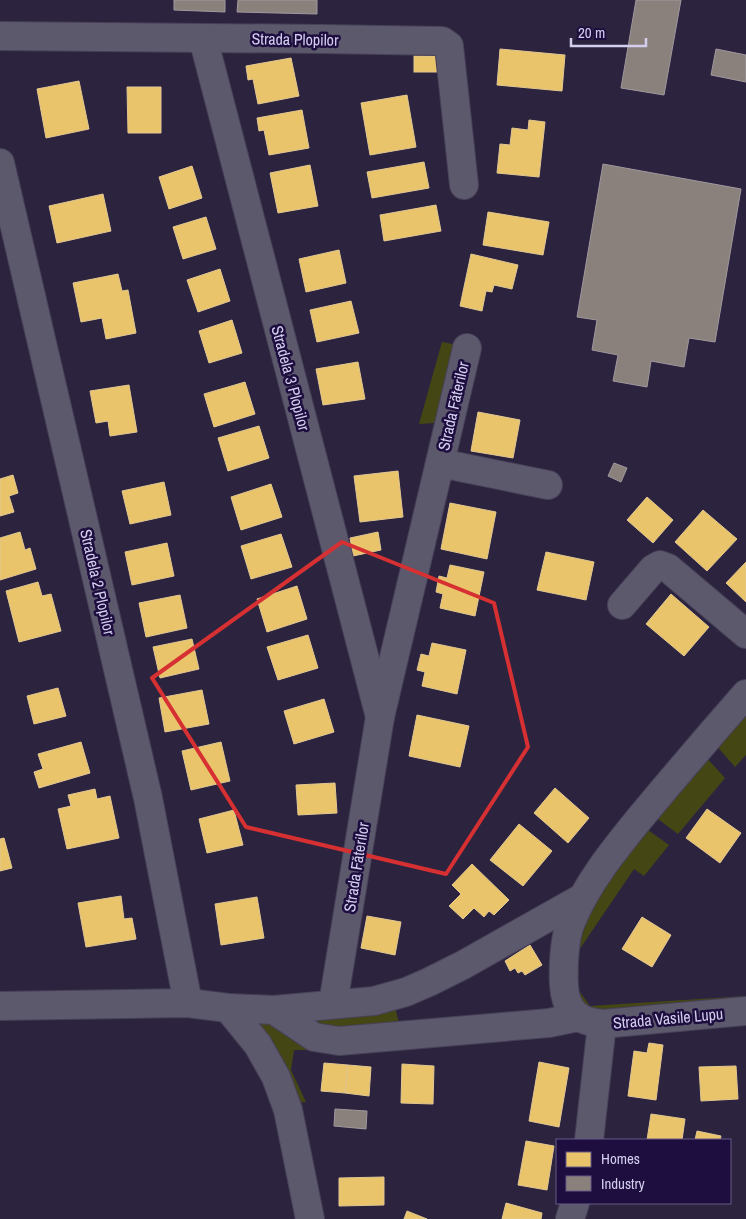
<svg xmlns="http://www.w3.org/2000/svg" width="746" height="1219" viewBox="0 0 746 1219" font-family="'Archivo Narrow',sans-serif">
	<rect width="100%" height="100%" fill="#2c243f"/>
	<g fill="#444613">
		<polygon points="442,342 458,345 435,423 419,424"/>
		<polygon points="746,709 746,755 735,767 714,743"/>
		<polygon points="704,755 725,778 678,834 654,816"/>
		<polygon points="645,828 669,845 644,876 634,869 579,950 573,947 604,879"/>
		<polygon points="579,969 577,988 590,1006 746,996 746,1004 595,1014 584,1010 568,973"/>
		<polygon points="395,1007 399,1023 337,1034 311,1022"/>
		<polygon points="256,1015 310,1041 312,1050 294,1050 291,1070 306,1102 295,1103 243,1016"/>
	</g>
	<g fill="#e9c46a" stroke="#e2c792">
		<polygon points="500,49 565,55 562,91 497,85"/>
		<rect x="414" y="56" width="24" height="16"/>
		<polygon points="291,58 299,96 258,104 253,79 248,80 246,66"/>
		<polygon points="79,81 89,129 46,138 37,89"/>
		<polygon points="127,87 161,87 161,133 128,133"/>
		<polygon points="407,95 416,147 370,155 361,103"/>
		<polygon points="302,110 309,148 269,155 264,130 259,131 257,118"/>
		<polygon points="529,120 545,122 539,177 497,173 500,144 510,145 512,128 528,130"/>
		<polygon points="424,162 429,188 372,198 367,172"/>
		<polygon points="310,165 318,206 278,213 270,173"/>
		<polygon points="192,166 202,198 169,209 159,177"/>
		<polygon points="103,194 111,231 57,243 49,206"/>
		<polygon points="436,205 441,231 384,241 380,215"/>
		<polygon points="488,212 549,222 543,255 483,245"/>
		<polygon points="206,217 216,249 183,259 173,227"/>
		<polygon points="339,250 346,283 306,292 299,259"/>
		<polygon points="471,254 518,265 512,289 494,285 492,292 486,291 482,311 460,306"/>
		<polygon points="220,269 230,301 198,312 187,280"/>
		<polygon points="118,274 122,291 128,290 136,333 106,339 102,318 81,322 73,283"/>
		<polygon points="351,301 359,333 317,342 310,310"/>
		<polygon points="232,320 242,353 209,363 199,331"/>
		<polygon points="358,362 365,399 323,405 316,369"/>
		<polygon points="245,382 255,414 214,427 204,394"/>
		<polygon points="129,385 137,432 110,436 108,421 96,423 90,391"/>
		<polygon points="478,412 520,420 513,458 471,451"/>
		<polygon points="259,426 269,458 228,471 218,438"/>
		<polygon points="398,471 403,517 360,522 354,476"/>
		<polygon points="13,475 18,493 9,496 14,512 0,516 0,479"/>
		<polygon points="164,482 171,515 130,524 122,491"/>
		<polygon points="271,484 282,517 241,530 231,497"/>
		<polygon points="647,497 673,520 653,543 627,520"/>
		<polygon points="450,503 496,512 487,559 441,549"/>
		<polygon points="703,510 737,539 707,571 675,542"/>
		<polygon points="20,532 25,550 30,548 36,569 0,580 0,538"/>
		<polygon points="378,532 381,550 353,556 350,538"/>
		<polygon points="281,534 292,567 251,579 241,546"/>
		<polygon points="167,543 174,576 132,585 125,552"/>
		<polygon points="546,552 594,562 586,600 537,590"/>
		<polygon points="746,562 746,602 726,583"/>
		<polygon points="450,565 484,572 475,616 440,608 443,594 436,592 439,576 447,578"/>
		<polygon points="38,582 42,596 51,594 61,631 19,642 6,591"/>
		<polygon points="297,586 307,619 267,632 257,599"/>
		<polygon points="671,594 709,627 684,656 646,624"/>
		<polygon points="180,595 187,628 146,637 139,603"/>
		<polygon points="308,635 318,668 278,680 267,647"/>
		<polygon points="192,639 199,669 160,678 153,647"/>
		<polygon points="432,643 466,650 457,694 422,686 425,672 417,670 421,654 429,656"/>
		<polygon points="58,688 66,716 34,724 27,696"/>
		<polygon points="202,690 209,724 165,732 159,698"/>
		<polygon points="324,699 334,732 294,744 284,711"/>
		<polygon points="417,715 469,726 460,767 409,756"/>
		<polygon points="81,742 90,773 39,788 34,772 43,769 38,754"/>
		<polygon points="221,742 230,781 191,790 182,751"/>
		<polygon points="335,783 337,813 298,815 296,785"/>
		<polygon points="555,788 589,818 568,843 534,813"/>
		<polygon points="95,789 97,799 110,796 119,838 67,849 58,809 71,806 68,795"/>
		<polygon points="707,809 741,833 720,863 686,838"/>
		<polygon points="234,810 243,845 207,853 199,819"/>
		<polygon points="519,824 552,851 523,886 490,860"/>
		<polygon points="4,838 12,868 0,871 0,839"/>
		<polygon points="472,864 509,900 494,915 489,911 484,917 474,908 463,919 449,906 461,894 452,885"/>
		<polygon points="121,896 124,919 132,918 136,939 86,947 78,903"/>
		<polygon points="257,897 264,938 221,945 215,904"/>
		<polygon points="367,916 401,922 395,955 361,948"/>
		<polygon points="642,917 671,935 652,967 622,949"/>
		<polygon points="530,945 542,965 525,975 522,971 518,973 515,968 510,971 505,961"/>
		<polygon points="649,1043 663,1045 656,1100 628,1096 634,1051 647,1053"/>
		<polygon points="539,1062 569,1068 559,1127 529,1121"/>
		<polygon points="324,1063 348,1065 345,1093 321,1091"/>
		<polygon points="402,1064 434,1066 433,1104 401,1103"/>
		<polygon points="348,1065 371,1067 369,1096 345,1093"/>
		<polygon points="736,1066 738,1099 701,1101 699,1067"/>
		<polygon points="651,1114 685,1119 682,1140 647,1140"/>
		<polygon points="697,1131 721,1136 720,1140 695,1140"/>
		<polygon points="526,1141 554,1146 547,1190 518,1185"/>
		<polygon points="384,1177 384,1205 339,1206 339,1178"/>
		<polygon points="506,1203 542,1213 541,1219 502,1219"/>
		<polygon points="407,1211 427,1219 404,1219"/>
	</g>
	<g fill="#8a817c" stroke="#a0989e">
		<polygon points="174,0 225,0 225,12 174,10"/>
		<polygon points="238,0 317,0 317,14 237,12"/>
		<polygon points="636,0 681,0 664,95 621,88"/>
		<polygon points="716,49 746,55 746,82 711,75"/>
		<polygon points="603,164 741,189 715,342 689,338 684,367 651,361 647,387 613,381 618,355 592,350 597,320 577,317"/>
		<polygon points="614,463 627,468 621,482 608,476"/>
		<polygon points="335,1109 367,1111 366,1129 334,1126"/>
	</g>
	<g fill="none" stroke-linecap="round" stroke-linejoin="round">
		<g stroke="#474058" stroke-width="30">
			<g id="minor">
				<polyline points="0,36 323,39 442,41 449,46 464,185"/>
				<polyline points="203,38 380,717"/>
				<polyline points="0,163 148,798 188,1003"/>
				<polyline points="440,463 548,485"/>
				<polyline points="622,605 653,569 660,565 668,568 746,634"/>
				<path d="M 746,694 C 710,735 675,776 640,818 C 614,850 587,883 571,922 C 564,939 563,968 564,986 C 566,1012 578,1021 602,1024 L 746,1011"/>
				<polyline points="333,1004 380,717 467,348"/>
				<polyline points="0,1006 188,1003 228,1008 274,1010 374,1001 406,992 429,982 463,965 582,898"/>
				<polyline points="228,1008 258,1045 276,1077 288,1110 310,1219"/>
				<polyline points="274,1010 314,1037 339,1041 549,1023 578,1017"/>
				<polyline points="589,1140 602,1024"/>
				<polyline points="570,1219 575,1203"/>
			</g>
		</g>
		<use href="#minor" stroke="#5d596d" stroke-width="28"/>
	</g>
	<path fill="none" stroke="#d63032" stroke-width="4" stroke-linejoin="round" d="M 342,542 L 494,603 L 528,747 L 446,874 L 246,827 L 152,678 Z"/>
	<g text-anchor="middle" dominant-baseline="central" stroke-width="5" stroke-linejoin="round" paint-order="stroke">
		<g font-size="16" fill="#d3ceee" stroke="#1e0e3f">
			<text transform="translate(295 39) rotate(1)">Strada Plopilor</text>
			<text transform="translate(291 378) rotate(75)">Stradela 3 Plopilor</text>
			<text transform="translate(453 406) rotate(-77)">Strada Făterilor</text>
			<text transform="translate(98 582) rotate(77)">Stradela 2 Plopilor</text>
			<text transform="translate(356 867) rotate(-81)">Strada Făterilor</text>
			<text transform="translate(668 1018) rotate(-5)">Strada Vasile Lupu</text>
		</g>
	</g>
	<rect x="556" y="1139" width="175" height="65" fill="#1e0e3f" stroke="#665b85"/>
	<rect x="566" y="1152" width="25" height="15" fill="#e9c46a" stroke="#665b85"/>
	<text x="601" y="1164" font-size="15" fill="#d3ceee">Homes</text>
	<rect x="566" y="1176" width="25" height="15" fill="#8a817c" stroke="#665b85"/>
	<text x="601" y="1189" font-size="15" fill="#d3ceee">Industry</text>
	<path d="M571 38v8h75v-8" fill="none" stroke="#d3ceee" stroke-width="2.5"/>
	<text x="578" y="38" font-size="15" fill="#d3ceee" stroke="#1e0e3f" stroke-width="4" paint-order="stroke">20 m</text>
</svg>
